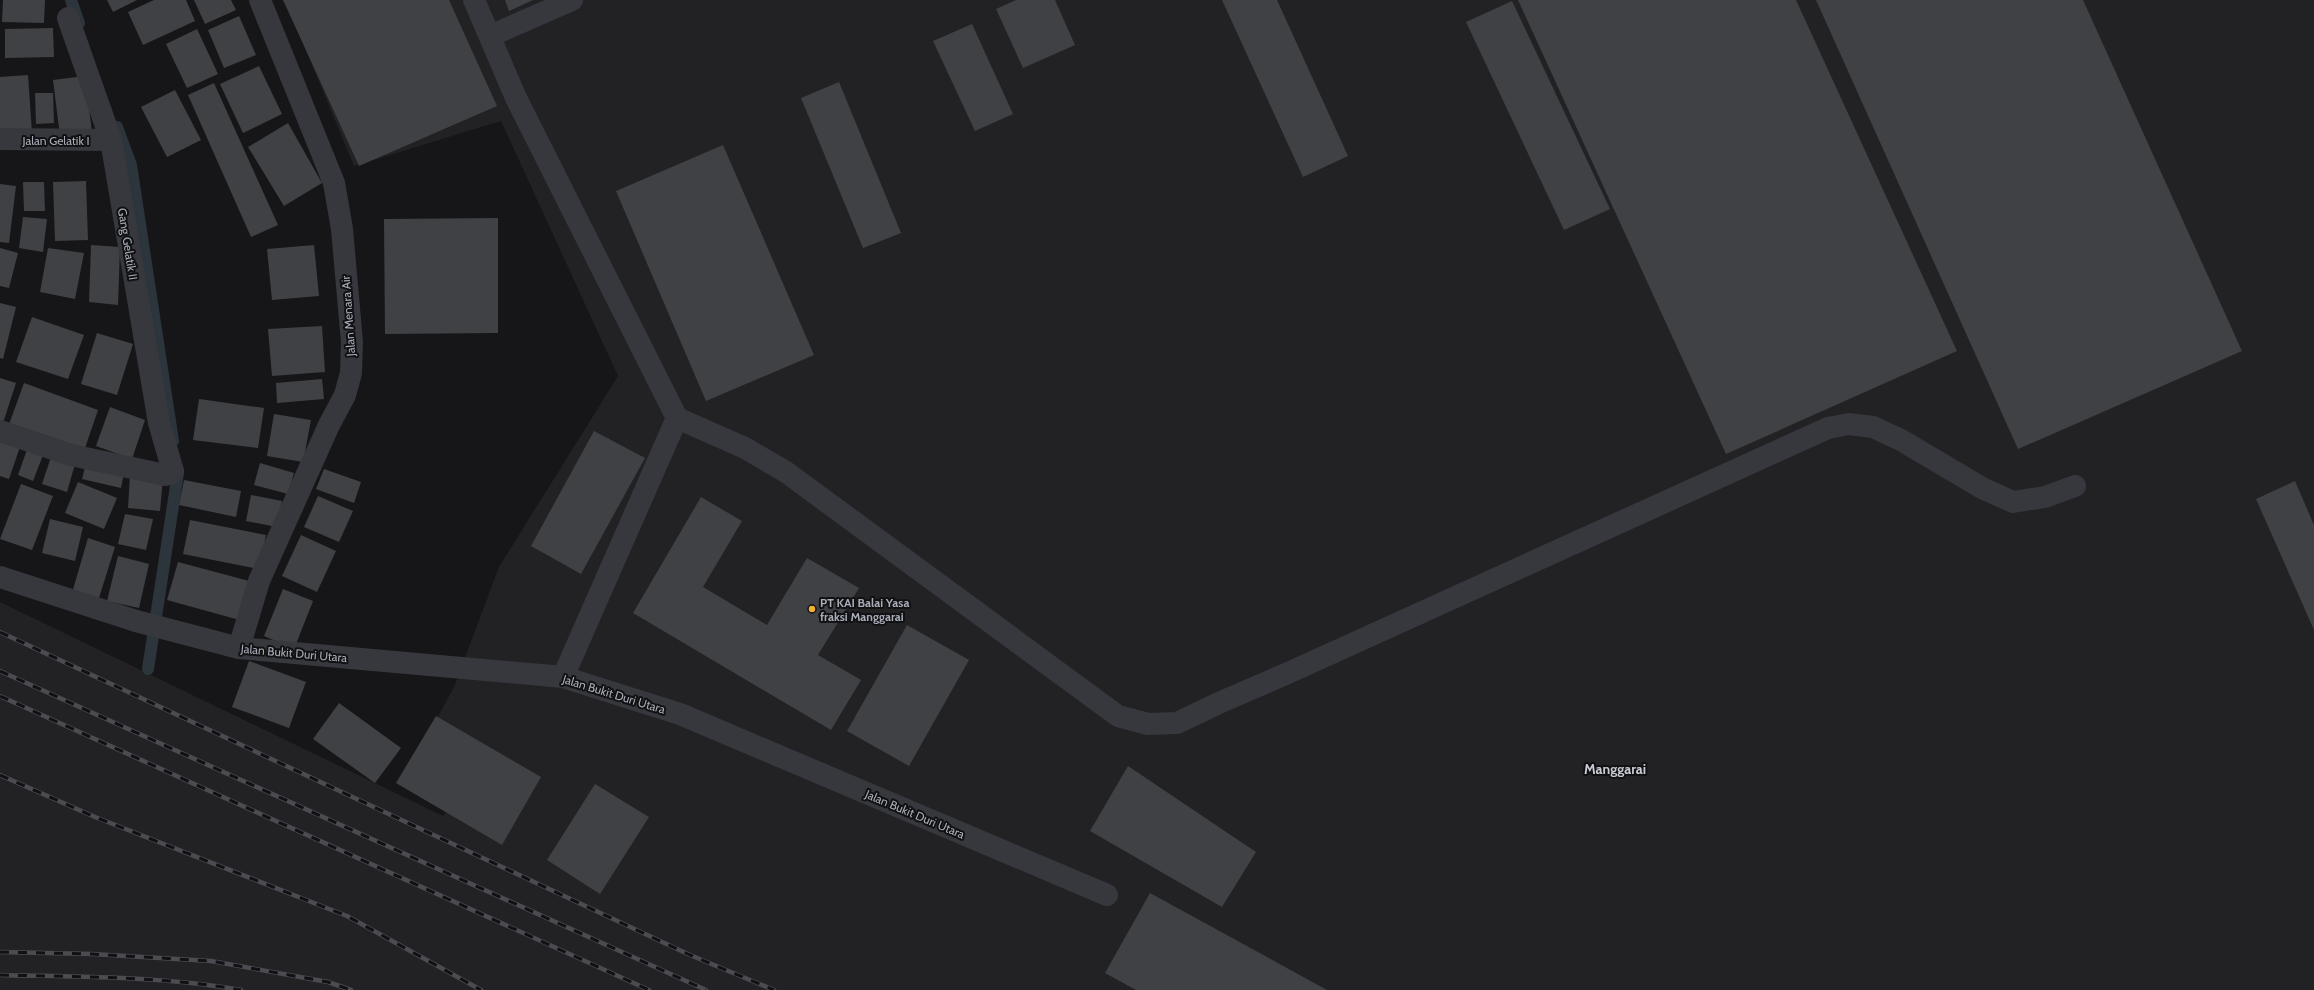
<svg xmlns="http://www.w3.org/2000/svg" width="2314" height="990" viewBox="0 0 2314 990" font-family="Cabin,sans-serif">
	<rect width="100%" height="100%" fill="#161618"/>
	<polygon fill="#222225" points="285,0 2314,0 2314,990 0,990 0,602 443,816 461,793 413,763 454,687 499,567 618,376 501,121 354,166"/>
	<g fill="none" stroke-linecap="round" stroke-linejoin="round">
		<g stroke="#2c353c" stroke-width="12">
			<polyline points="71,0 79,23"/>
			<polyline points="117,127 131,165 173,441"/>
			<polyline points="148,669 178,473 177,467"/>
		</g>
	</g>
	<g fill="#404145">
		<polygon points="3,0 45,0 44,23 2,22"/>
		<polygon points="107,0 137,0 113,12"/>
		<polygon points="154,0 186,0 195,21 143,45 128,12"/>
		<polygon points="194,0 231,0 236,10 205,24"/>
		<polygon points="283,0 449,0 497,106 359,166"/>
		<polygon points="505,0 533,0 509,11"/>
		<polygon points="1016,0 1055,0 1075,45 1023,68 996,9"/>
		<polygon points="1222,0 1277,0 1348,156 1303,177"/>
		<polygon points="1518,0 1796,0 1957,351 1726,454"/>
		<polygon points="1816,0 2083,0 2242,351 2018,449"/>
		<polygon points="1512,1 1610,209 1564,230 1466,22"/>
		<polygon points="239,16 256,55 224,68 208,30"/>
		<polygon points="972,24 1013,114 975,131 933,41"/>
		<polygon points="53,28 54,57 5,58 5,29"/>
		<polygon points="197,29 218,74 187,88 166,44"/>
		<polygon points="259,66 282,114 243,133 220,84"/>
		<polygon points="28,75 32,133 0,135 0,77"/>
		<polygon points="85,76 92,132 60,136 53,80"/>
		<polygon points="839,82 901,233 863,248 801,98"/>
		<polygon points="214,83 278,225 251,237 188,95"/>
		<polygon points="175,90 201,140 167,157 141,107"/>
		<polygon points="35,93 53,93 54,123 36,124"/>
		<polygon points="288,123 322,183 284,206 248,147"/>
		<polygon points="723,145 814,355 706,401 616,191"/>
		<polygon points="86,181 88,240 55,241 53,182"/>
		<polygon points="23,182 44,182 45,211 24,211"/>
		<polygon points="0,184 16,186 9,243 0,242"/>
		<polygon points="23,217 47,219 43,252 19,248"/>
		<polygon points="498,218 498,333 385,334 384,219"/>
		<polygon points="91,245 120,247 118,305 89,302"/>
		<polygon points="314,245 319,296 272,300 267,249"/>
		<polygon points="0,248 18,253 9,288 0,286"/>
		<polygon points="48,248 84,253 75,299 40,292"/>
		<polygon points="0,303 16,307 3,359 0,358"/>
		<polygon points="32,317 84,335 68,379 16,362"/>
		<polygon points="322,326 325,372 272,376 268,329"/>
		<polygon points="97,333 133,344 117,395 81,384"/>
		<polygon points="0,378 16,383 2,426 0,425"/>
		<polygon points="322,379 324,399 277,403 276,383"/>
		<polygon points="24,383 98,410 83,454 8,427"/>
		<polygon points="199,399 264,408 258,448 193,440"/>
		<polygon points="110,407 145,420 132,459 96,446"/>
		<polygon points="274,414 311,420 303,462 267,456"/>
		<polygon points="594,431 645,458 581,574 531,546"/>
		<polygon points="3,434 22,441 9,479 0,476 0,444"/>
		<polygon points="29,444 45,450 33,481 18,475"/>
		<polygon points="51,457 75,464 67,492 42,484"/>
		<polygon points="87,460 125,468 121,488 82,479"/>
		<polygon points="260,463 294,473 288,494 254,485"/>
		<polygon points="324,469 361,482 354,503 316,489"/>
		<polygon points="130,475 163,477 160,511 128,508"/>
		<polygon points="184,480 241,491 236,517 179,505"/>
		<polygon points="2295,481 2314,525 2314,630 2256,499"/>
		<polygon points="78,482 117,498 104,529 65,513"/>
		<polygon points="21,484 53,496 32,550 0,539"/>
		<polygon points="251,495 282,501 277,527 246,521"/>
		<polygon points="318,496 353,511 339,542 304,527"/>
		<polygon points="701,497 742,521 703,587 767,625 807,558 859,588 818,655 861,680 831,730 633,613"/>
		<polygon points="125,514 153,519 146,550 118,544"/>
		<polygon points="50,519 83,527 75,561 42,553"/>
		<polygon points="190,520 266,535 259,569 183,554"/>
		<polygon points="301,535 336,551 317,592 282,576"/>
		<polygon points="88,538 115,547 98,601 72,593"/>
		<polygon points="118,556 149,564 139,608 107,601"/>
		<polygon points="178,562 253,582 243,621 167,600"/>
		<polygon points="283,589 313,601 294,649 264,636"/>
		<polygon points="907,625 969,660 909,766 847,731"/>
		<polygon points="249,661 306,682 289,728 232,707"/>
		<polygon points="339,703 401,748 375,783 313,739"/>
		<polygon points="436,716 541,777 502,845 396,783"/>
		<polygon points="1128,766 1256,852 1222,907 1090,831"/>
		<polygon points="595,784 649,817 600,894 547,860"/>
		<polygon points="1150,893 1327,990 1136,990 1105,973"/>
	</g>
	<g fill="none" stroke-linecap="round" stroke-linejoin="round">
		<g stroke="#37383d" stroke-width="22">
			<polyline points="474,0 516,98 677,418 563,677"/>
			<polyline points="490,36 572,0"/>
			<polyline points="0,139 111,140"/>
			<polyline points="677,418 745,448 786,472 1118,716 1148,724 1177,723 1221,702 1288,673 1828,428 1849,424 1873,427 1901,440 1982,488 2013,502 2045,497 2075,486"/>
			<polyline points="0,431 71,455 165,475 171,474 173,471 159,423 111,140 68,18"/>
			<polyline points="0,577 136,621 239,648 563,677 680,714 1107,895"/>
			<polyline points="239,648 259,581 272,552 329,425 345,395 351,373 352,342 342,229 334,183 260,0"/>
		</g>
		<g stroke="#4a4c52" stroke-width="4.5">
			<g id="rail">
				<polyline points="0,632 690,955 774,990"/>
				<polyline points="0,671 706,990"/>
				<polyline points="0,696 649,990"/>
				<polyline points="0,775 95,817 347,916 481,990"/>
				<polyline points="0,952 92,954 211,961 328,982 351,990"/>
				<path d="M 0,975 C 80,977 162,976 241,990"/>
			</g>
		</g>
		<use href="#rail" stroke="#111113" stroke-width="3" stroke-dasharray="9" stroke-linecap="butt"/>
	</g>
	<circle fill="#f2b134" stroke="#111113" stroke-width="1.5" cx="812" cy="609" r="4"/>
	<g text-anchor="middle" dominant-baseline="central" stroke-width="4" stroke-linejoin="round" paint-order="stroke">
		<g font-size="12" fill="#a8adb8" stroke="#111113">
			<text x="56" y="140">Jalan Gelatik I</text>
			<text transform="translate(128 244) rotate(81)">Gang Gelatik II</text>
			<text transform="translate(348 316) rotate(-94)">Jalan Menara Air</text>
			<text transform="translate(294 653) rotate(5)">Jalan Bukit Duri Utara</text>
			<text transform="translate(614 694) rotate(17)">Jalan Bukit Duri Utara</text>
			<text transform="translate(915 814) rotate(23)">Jalan Bukit Duri Utara</text>
		</g>
		<g font-size="12" font-weight="bold" fill="#a8adb8" stroke="#111113" text-anchor="start">
			<text x="820" y="602">PT KAI Balai Yasa<tspan x="820" dy="14">fraksi Manggarai</tspan></text>
		</g>
		<g font-size="14" font-weight="bold" fill="#c9ccd4" stroke="#111113">
			<text x="1615" y="769">Manggarai</text>
		</g>
	</g>
</svg>
